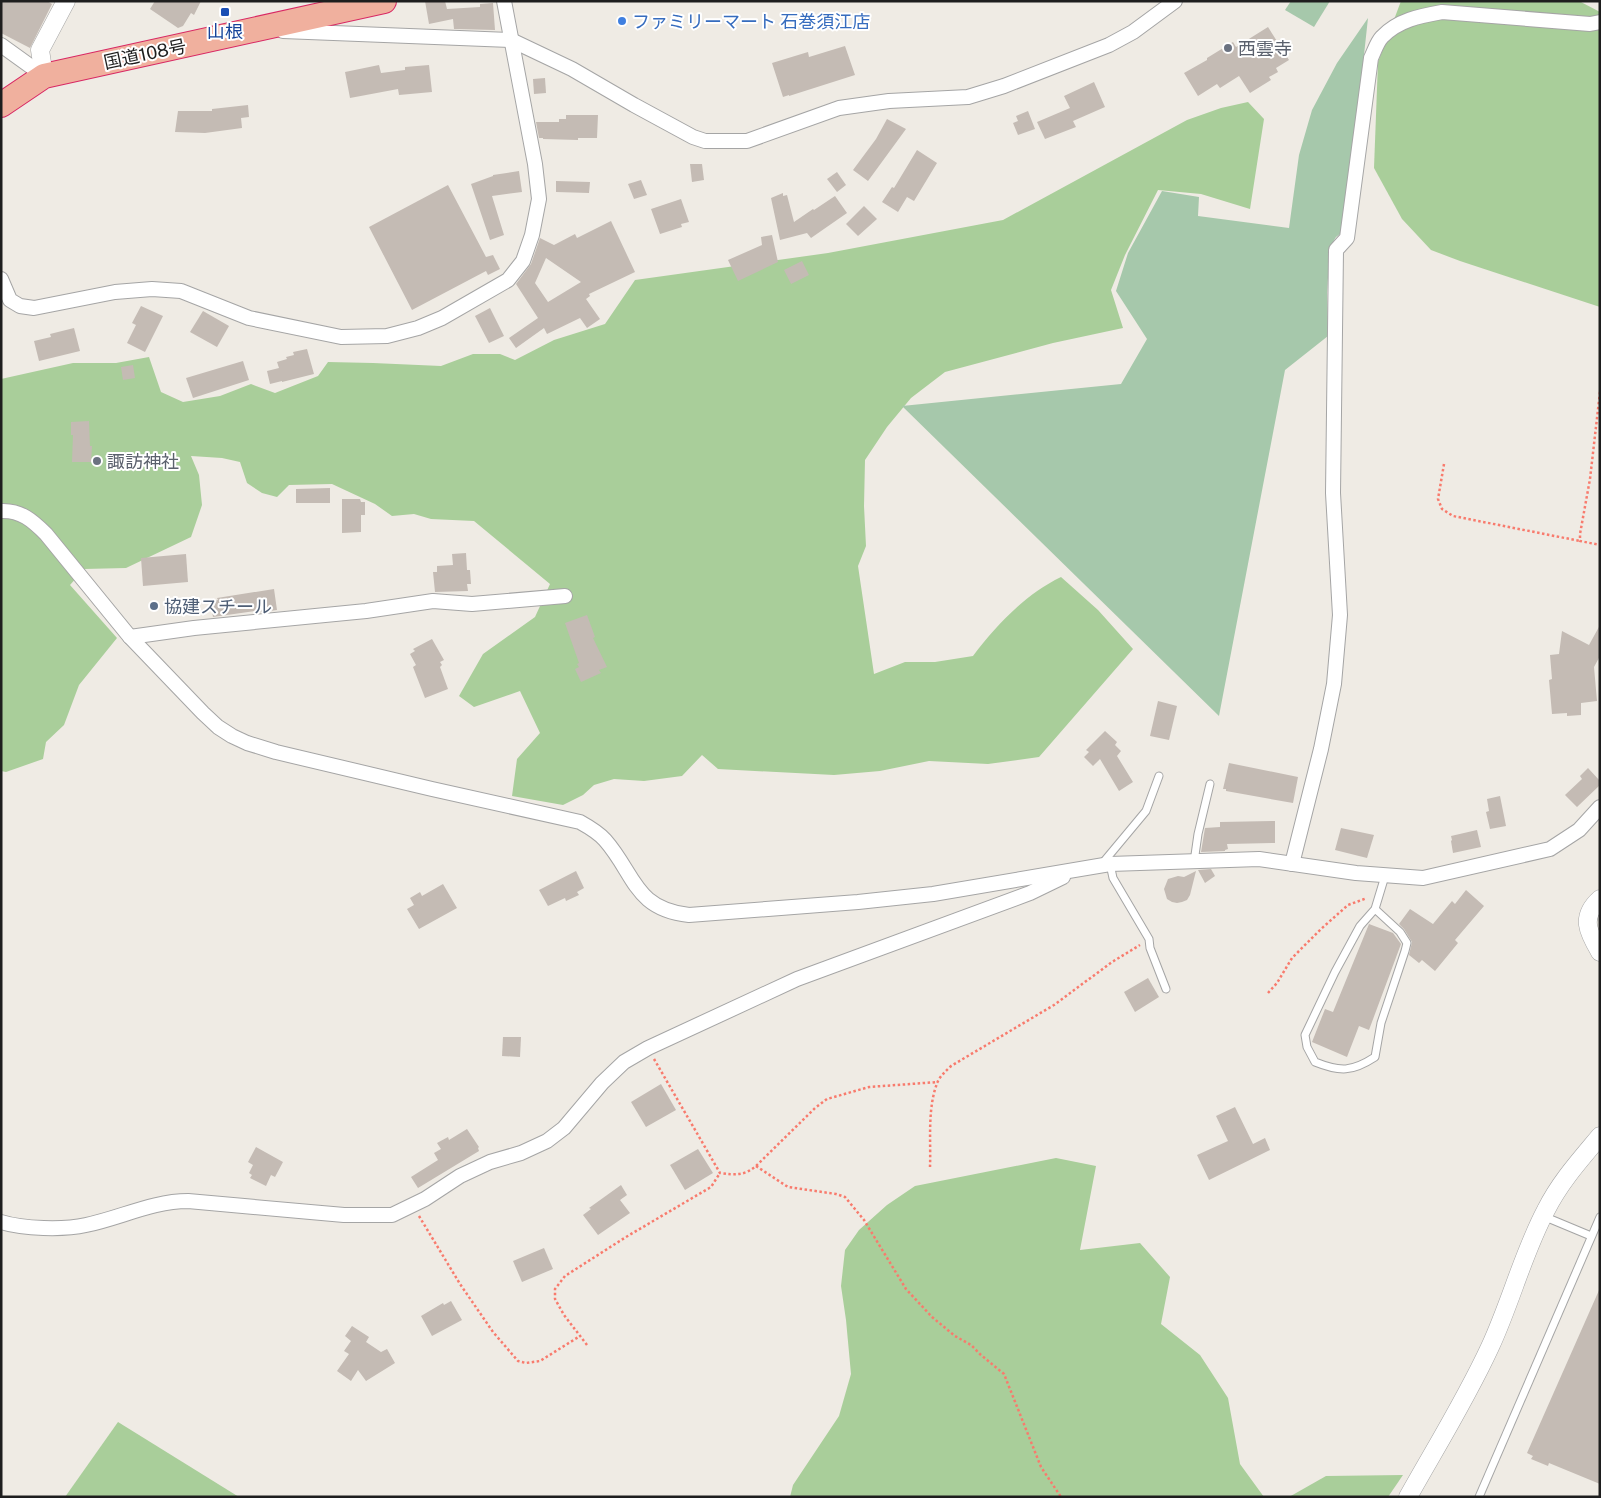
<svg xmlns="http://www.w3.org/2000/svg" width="1601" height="1498" viewBox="0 0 1601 1498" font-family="'Public Sans','Noto Sans JP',sans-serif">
	<rect width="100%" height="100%" fill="#efebe4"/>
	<g fill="#a9ce9a">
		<polygon points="1401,1 1579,1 1600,12 1600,307 1460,261 1431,250 1402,219 1374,168 1378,62"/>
		<path d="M 1248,102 L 1264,119 L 1250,209 L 1201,194 L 1158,190 L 1125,255 L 1111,290 L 1123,328 L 1053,343 L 945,372 L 911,398 L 887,427 L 865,460 L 864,506 L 866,546 L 858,566 L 874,674 L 905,662 L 935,662 L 973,656 C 997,624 1026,594 1061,577 L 1098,610 L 1133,649 L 1039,757 L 988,764 L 929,761 L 880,771 L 834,775 L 718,769 L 702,755 L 682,776 L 644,781 L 614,779 L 594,785 L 583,795 L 563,805 L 512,796 L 517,759 L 540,733 L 520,691 L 474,707 L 459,696 L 483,654 L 535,617 L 550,584 L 474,521 L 431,519 L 414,514 L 392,516 L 375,504 L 332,484 L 289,485 L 277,497 L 262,493 L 247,483 L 240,462 L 222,458 L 191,456 L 199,475 L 202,505 L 191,537 L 126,568 L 84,569 L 70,585 L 117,638 L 79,685 L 64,725 L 46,742 L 43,759 L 6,772 L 1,771 L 1,379 L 73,363 L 116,363 L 149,357 L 161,392 L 183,402 L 220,396 L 251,384 L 275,393 L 318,376 L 328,362 L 373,363 L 441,366 L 473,354 L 500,354 L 515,360 L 554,340 L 605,324 L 635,280 L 828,253 L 1003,220 L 1187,120 L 1221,108 Z"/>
		<polygon points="1056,1158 1096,1166 1080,1250 1140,1243 1170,1277 1161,1324 1200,1355 1228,1398 1240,1464 1264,1497 790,1497 793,1485 839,1416 851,1374 846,1320 841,1286 845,1250 859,1230 887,1205 915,1186"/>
		<polygon points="118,1422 239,1497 65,1497"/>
		<polygon points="1403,1475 1388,1497 1289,1497 1326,1476"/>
	</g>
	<g fill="#a6c8ab">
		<polygon points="1291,1 1330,1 1314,27 1285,10"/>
		<polygon points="1368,18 1345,230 1336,237 1330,247 1327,293 1328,336 1285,370 1219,716 902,406 1121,384 1147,339 1116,291 1128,253 1162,191 1199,197 1198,216 1289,228 1299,155 1312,110 1337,63"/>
	</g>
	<g fill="#c4bbb4" fill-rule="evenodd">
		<polygon points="1,1 47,1 52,4 30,48 1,33"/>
		<polygon points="155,1 201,1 194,15 191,13 183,26 178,28 150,9"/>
		<polygon points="425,1 445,1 447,9 480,7 480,4 493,3 495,30 454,29 453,19 429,24"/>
		<polygon points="1268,27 1289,60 1276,68 1278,72 1269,77 1271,80 1250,93 1239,76 1220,88 1217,84 1198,96 1184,73 1207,60 1207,58 1233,42 1236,47"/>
		<polygon points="845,46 855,75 789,96 789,95 783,97 772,63 808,52 809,57"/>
		<polygon points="379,65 381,73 405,70 405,67 429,65 432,92 399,95 398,89 350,98 345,72"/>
		<polygon points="545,78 546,93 534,94 533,79"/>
		<polygon points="1094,82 1105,107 1073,121 1076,127 1045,139 1037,122 1070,108 1064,96"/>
		<polygon points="248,105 249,117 241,118 242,128 205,133 175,132 178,111 212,111 212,109"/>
		<polygon points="1028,111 1035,129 1018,135 1013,123 1018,121 1016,116"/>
		<polygon points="566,115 598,115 597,138 578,138 578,140 543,139 543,138 539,138 536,122 559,122 559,119 566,119"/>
		<polygon points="887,119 906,129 868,181 853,170 876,139"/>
		<polygon points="917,150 937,163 914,201 907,197 898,212 882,202 892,187 894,188"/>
		<polygon points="690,164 702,164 704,180 692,182"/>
		<polygon points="519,171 522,192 492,196 504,235 490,240 471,184 493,176 493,175"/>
		<polygon points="837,172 846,185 837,192 827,179"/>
		<polygon points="641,180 647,195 634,199 628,184"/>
		<polygon points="556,181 590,182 589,193 556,192"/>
		<polygon points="448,185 486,257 493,255 500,269 488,275 486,271 412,310 369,227"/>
		<polygon points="783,193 783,196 787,195 794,222 813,209 814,210 835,196 847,213 811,238 807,233 780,240 771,198"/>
		<polygon points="681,199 689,222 681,224 682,227 660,234 651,209"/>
		<polygon points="864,206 877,219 858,236 846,224"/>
		<path d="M 611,221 L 635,272 L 589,294 L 590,296 L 586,299 L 600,319 L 587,328 L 580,318 L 547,334 L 544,328 L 516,348 L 509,338 L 538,318 L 516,284 L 531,264 L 540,238 L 554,245 L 575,234 L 577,238 ZM 546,258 L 581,282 L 548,302 L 535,283 Z"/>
		<polygon points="772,235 778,262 738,281 728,260 762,245 761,237"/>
		<polygon points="802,261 809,275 791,284 784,270"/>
		<polygon points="141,306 163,316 145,352 127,343 136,325 132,323"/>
		<polygon points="490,308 504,336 489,343 475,316"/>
		<polygon points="203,311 229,326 217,347 190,332"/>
		<polygon points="74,328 80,351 39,361 34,341 51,337 50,334"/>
		<polygon points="307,349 314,374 282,382 282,381 270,384 267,371 279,368 277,362 287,359 286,357 294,355 293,352"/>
		<polygon points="243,361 249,380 193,398 186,378"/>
		<polygon points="133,365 135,378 123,380 121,367"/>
		<polygon points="89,421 90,446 92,446 91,462 72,462 73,435 71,435 71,422"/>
		<polygon points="330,488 330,503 296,503 296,489"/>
		<polygon points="342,499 360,499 361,502 365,502 365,515 361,515 361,532 342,533"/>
		<polygon points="466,553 467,570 470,570 471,584 467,584 468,591 435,592 433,572 437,572 437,566 453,565 452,554"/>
		<polygon points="186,554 188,582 143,586 141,558"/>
		<polygon points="274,589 277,610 255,613 255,611 213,617 210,601 218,600 217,598"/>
		<polygon points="587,615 595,637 593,638 607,667 599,670 601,673 581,682 575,669 579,667 577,664 579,663 565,623"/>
		<polygon points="1600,625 1600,656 1594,667 1597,701 1581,703 1581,715 1567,716 1567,713 1552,714 1549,680 1552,679 1550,655 1559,654 1562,631 1589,645"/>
		<polygon points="432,639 444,660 440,662 442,665 440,667 448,689 425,698 413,667 416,665 410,654 415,651 413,649"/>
		<polygon points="1158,701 1177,706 1169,740 1150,736"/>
		<polygon points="1105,731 1117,742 1115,745 1121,751 1117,756 1133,782 1119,791 1100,759 1093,766 1084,757 1089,752 1086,750"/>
		<polygon points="1229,763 1298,777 1293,803 1226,791 1226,789 1223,789"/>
		<polygon points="1588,768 1600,781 1600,785 1577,807 1565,795 1582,779 1580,776"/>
		<polygon points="1500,796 1506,826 1490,829 1486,812 1489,811 1487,799"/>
		<polygon points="1275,821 1275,843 1227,844 1228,849 1225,850 1225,851 1201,852 1205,828 1220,827 1220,822"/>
		<polygon points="1341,828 1374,835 1367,858 1335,850"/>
		<polygon points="1477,830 1481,847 1453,853 1451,841 1452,840 1451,836"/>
		<polygon points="1211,869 1215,876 1205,883 1198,870"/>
		<polygon points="576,871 584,888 577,892 579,895 566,901 565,898 548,906 539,890"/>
		<polygon points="1196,871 1190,895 1187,900 1182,902 1177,903 1172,902 1167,899 1164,889 1168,879 1178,876 1184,877"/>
		<polygon points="443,884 457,908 419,929 407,909 414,905 410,898 420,892 422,896"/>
		<polygon points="1466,890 1484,906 1455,940 1458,943 1435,971 1422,960 1419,963 1409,955 1412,942 1404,929 1399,924 1410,909 1433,924 1452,901 1455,904"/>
		<polygon points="1369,924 1393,933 1401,944 1369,1030 1359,1026 1347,1057 1312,1042 1325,1009 1333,1012"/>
		<polygon points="1148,978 1159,997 1135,1012 1124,992"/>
		<polygon points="503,1037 521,1037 520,1057 502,1056"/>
		<polygon points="661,1084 676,1110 646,1127 631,1102"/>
		<polygon points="1235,1107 1253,1144 1265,1138 1270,1150 1209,1180 1197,1155 1228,1141 1216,1116"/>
		<polygon points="467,1129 479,1147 478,1148 479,1151 418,1188 411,1177 438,1160 434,1153 441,1149 437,1143 448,1137 449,1140"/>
		<polygon points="256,1147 283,1162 275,1177 271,1175 266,1186 250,1178 252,1175 249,1173 253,1165 248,1162"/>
		<polygon points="698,1149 713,1173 685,1190 670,1165"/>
		<polygon points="621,1185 627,1195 620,1200 630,1213 598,1235 583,1215 591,1209 589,1208"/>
		<polygon points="544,1248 553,1269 522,1282 513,1261"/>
		<polygon points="1600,1288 1600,1484 1549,1463 1548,1466 1531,1459 1533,1456 1527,1453"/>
		<polygon points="451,1301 462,1320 432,1336 421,1316 443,1303 444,1305"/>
		<polygon points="352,1326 369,1337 366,1342 381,1352 387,1349 395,1363 366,1381 358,1370 351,1381 337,1371 349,1354 344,1351 351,1341 345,1336"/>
	</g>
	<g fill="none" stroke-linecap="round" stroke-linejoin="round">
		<g stroke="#a5a5a5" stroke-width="9">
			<g id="service">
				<polyline points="1194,862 1198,834 1210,784"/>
				<polyline points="1110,864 1113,878 1149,939 1150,948 1166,989"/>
				<polyline points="1101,865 1146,811 1159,776"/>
				<path d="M 1375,909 L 1360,926 L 1335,972 L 1305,1035 L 1307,1047 L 1315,1062 C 1340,1072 1352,1072 1375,1057 L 1381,1023 L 1405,951 L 1407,943 L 1400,932 L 1375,909 L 1385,876"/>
				<polyline points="1543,1216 1591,1236"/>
				<polyline points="1479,1497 1600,1217"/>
			</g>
		</g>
		<g stroke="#a5a5a5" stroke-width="16">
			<g id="minor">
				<polyline points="283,31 511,40 572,69 634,105 693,137 705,141 747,141 839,108 889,101 968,97 1004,86 1109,45 1133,32 1175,1"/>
				<polyline points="1,45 44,76"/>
				<polyline points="1,279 10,300 20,306 34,308 115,292 152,289 181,291 249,318 341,337 387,336 418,328 442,318 508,280 523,261 532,235 539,199 535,164 504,1"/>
				<path d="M 1,511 C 21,510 33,521 46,534 L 130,637 L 203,713 L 218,727 L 232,736 L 247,743 L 276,752 L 432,789 L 580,822 C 589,827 598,832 605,840 C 635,874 634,909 689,915 L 858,902 L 933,894 L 1110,864 L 1259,859 L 1356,873 L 1423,878 L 1550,849 L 1579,830 L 1600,807"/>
				<polyline points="130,637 194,628 366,611 433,601 472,604 565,596"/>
				<path d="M 1292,864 L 1321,749 L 1334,684 L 1340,615 L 1333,493 L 1336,250 L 1347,238 L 1371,58 C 1374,52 1377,42 1382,37 C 1398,20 1420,16 1442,12 L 1590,24 L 1600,22"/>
				<path d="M 1,1222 C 23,1229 64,1230 86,1225 C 120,1218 153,1201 188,1201 L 344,1215 L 392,1215 L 425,1199 L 460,1176 L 490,1162 L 521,1153 L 547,1141 L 564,1128 L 602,1083 L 624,1062 L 648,1048 L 797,979 L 1030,893 L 1063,877"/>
			</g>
		</g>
		<g stroke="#a5a5a5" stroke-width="19">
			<g id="tertiary">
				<polyline points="44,76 40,50 66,1"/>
				<path d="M 1600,899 C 1580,917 1588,932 1600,952"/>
				<path d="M 1408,1497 C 1436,1447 1466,1399 1490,1347 C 1511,1302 1523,1253 1546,1210 C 1560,1182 1580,1160 1600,1136"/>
			</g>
		</g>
		<g stroke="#d82763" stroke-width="26">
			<polyline id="trunk" points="1,105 44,76 384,1"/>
		</g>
		<g stroke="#f87b6d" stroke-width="2.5" stroke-dasharray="2.5 2.5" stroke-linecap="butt">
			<polyline points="1600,392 1590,479 1580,534 1580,541 1600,545"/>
			<polyline points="1444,464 1438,499 1442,509 1453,516 1580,541"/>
			<polyline points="1268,993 1277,983 1292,958 1321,929 1348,905 1367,898"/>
			<path d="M 654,1059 L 720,1173 C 735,1175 744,1176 756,1166 L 815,1108 L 827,1099 L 869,1087 L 938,1082"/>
			<polyline points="756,1166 788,1187 836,1194 845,1197 864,1220 906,1289 932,1317 955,1336 971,1345 981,1355 1004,1374 1041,1467 1061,1497"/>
			<path d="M 930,1167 C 931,1140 927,1107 938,1081 C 941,1075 946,1071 951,1066 L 1054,1005 L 1112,962 L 1140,945"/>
			<polyline points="419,1216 460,1284 493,1332 518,1361 526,1363 540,1361 580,1336"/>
			<polyline points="587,1345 564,1315 555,1299 555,1289 565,1276 626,1237 711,1187 720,1173"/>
		</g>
		<use href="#service" stroke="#fff" stroke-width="7"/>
		<use href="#minor" stroke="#fff" stroke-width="14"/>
		<use href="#tertiary" stroke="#fff" stroke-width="18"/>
		<use href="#trunk" stroke="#f0b09e" stroke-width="24"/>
	</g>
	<rect fill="#1a4fb4" stroke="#fff" stroke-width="2" x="220" y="7" width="10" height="10" rx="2.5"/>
	<circle fill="#3f7fe0" stroke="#fff" stroke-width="2" cx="622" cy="21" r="5"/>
	<g fill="#6b7280" stroke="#fff" stroke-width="2">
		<circle cx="1228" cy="48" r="5"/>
		<circle cx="97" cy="461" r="5"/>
	</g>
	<circle fill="#5c6f8a" stroke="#fff" stroke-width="2" cx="154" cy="606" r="5"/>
	<g text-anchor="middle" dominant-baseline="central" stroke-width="4" stroke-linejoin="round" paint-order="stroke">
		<g font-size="18" fill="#366cbe" stroke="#fff" text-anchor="start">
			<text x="632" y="21">ファミリーマート 石巻須江店</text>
		</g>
		<g font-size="18" fill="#164399" stroke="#fff">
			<text x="225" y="31">山根</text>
		</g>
		<g font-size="18" fill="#5b616d" stroke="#fff" text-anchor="start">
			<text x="1238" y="48">西雲寺</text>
			<text x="107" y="461">諏訪神社</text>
		</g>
		<g font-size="18" fill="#1e1e1e" stroke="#fff">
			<text transform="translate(145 54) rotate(-12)">国道108号</text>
		</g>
		<g font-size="18" fill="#4e5e75" stroke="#fff" text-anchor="start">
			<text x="164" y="606">協建スチール</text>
		</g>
	</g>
	<rect width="1601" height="1498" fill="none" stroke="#1e1e1e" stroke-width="5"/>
</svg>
